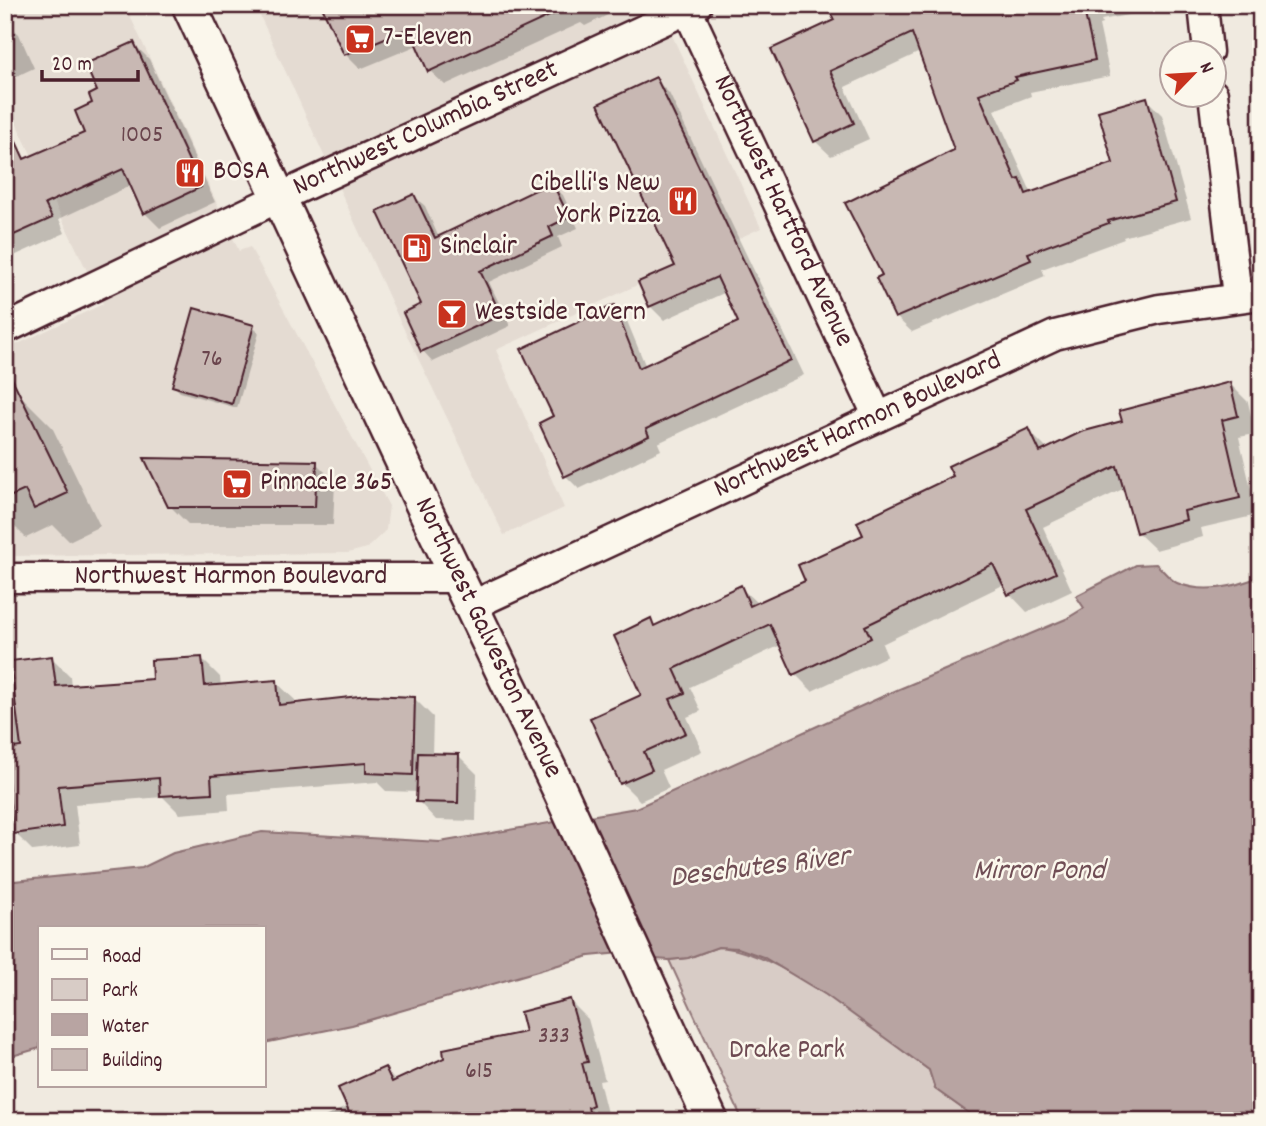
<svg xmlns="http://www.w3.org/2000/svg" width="1266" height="1126" viewBox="0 0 1266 1126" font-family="Dekko,sans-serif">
	<rect width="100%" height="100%" fill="#f0eae0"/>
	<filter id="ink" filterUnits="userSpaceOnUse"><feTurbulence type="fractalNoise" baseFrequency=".0143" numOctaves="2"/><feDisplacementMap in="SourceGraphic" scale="14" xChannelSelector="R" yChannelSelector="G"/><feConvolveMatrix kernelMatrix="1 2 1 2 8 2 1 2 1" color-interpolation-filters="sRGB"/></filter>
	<g filter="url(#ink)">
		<g fill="#e4dbd2">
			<polygon points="5,5 125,5 239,251 250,247 389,506 386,530 367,548 348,553 5,556 5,350 103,304 5,100"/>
			<polygon points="255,5 658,5 761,228 496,350 564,508 504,535 399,319"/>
		</g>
		<path fill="#d8ccc6" stroke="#917678" stroke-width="2" d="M 718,947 C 780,950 878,1033 929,1070 L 935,1089 L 980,1121 L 743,1121 L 669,960 L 688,958 Z"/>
		<path fill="#b8a4a2" stroke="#8c6f72" stroke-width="2" d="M 1156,564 C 1162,569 1170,580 1177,583 C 1203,594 1236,587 1261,576 L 1261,1121 L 980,1121 L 935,1089 L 929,1070 L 826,995 L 763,957 L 738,948 L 718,947 L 688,958 L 669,960 L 655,959 L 642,951 L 589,956 L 352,1025 L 264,1043 L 264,928 L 40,928 L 40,1048 L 5,1058 L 5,882 L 142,868 L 173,853 L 262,832 L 440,842 L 636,808 L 897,690 L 1066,619 L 1084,608 L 1076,596 L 1136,565 Z"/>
		<g fill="#0003">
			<polygon points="323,5 613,5 616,11 585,26 581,23 445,85 430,71 418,45 360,69 345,54"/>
			<polygon points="829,5 1159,5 1160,9 1101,20 1102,24 1099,25 1110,76 1030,92 1031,96 994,110 1032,194 1115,164 1146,99 1162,115 1191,218 1123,237 1124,239 1042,269 1045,276 912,332 896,317 885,276 956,151 920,52 845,87 869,139 831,156 815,141 836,20"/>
			<polygon points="6,22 19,34 34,68 6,81"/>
			<polygon points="134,44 149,59 215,202 160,228 145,213 132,185 59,219 65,233 5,260 5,160 20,153 27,160 87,134 100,92"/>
			<polygon points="655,79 669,93 804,375 658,443 661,450 579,489 566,476 555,417 613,307 627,321 646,367 740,323 726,292 664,320 650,306 677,267"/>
			<polygon points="552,185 563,195 578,228 558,237 562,247 489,282 510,326 433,362 423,351 405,314 423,305 414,196 425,206 439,238"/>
			<polygon points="253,327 259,333 237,408 180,392 174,386"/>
			<polygon points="1230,384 1248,402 1255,434 1239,437 1257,515 1201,528 1203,537 1156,550 1138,533 1125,488 1043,527 1072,591 1027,612 1010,594 1005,584 882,644 887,656 812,691 795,674 781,645 690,687 701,711 687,717 702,751 661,770 669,788 640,801 622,783 592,719 644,696 650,621 656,626 740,587 758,604 808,581 866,536 1029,431 1048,450"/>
			<polygon points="19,394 52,427 100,526 69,541 53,525 26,538 5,517 5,400"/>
			<polygon points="316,463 335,482 333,525 189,525 170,506"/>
			<polygon points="52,658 70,676 71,687 154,681 202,659 220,677 221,687 276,682 295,700 295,705 415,699 433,717 432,755 459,756 477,774 476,821 436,820 418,801 418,792 386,791 377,782 228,794 229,810 180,814 163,797 75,804 80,845 33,851 15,833 5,759 5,682 14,681"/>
			<polygon points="570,1001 588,1019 605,1080 599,1081 609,1121 316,1121 348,1106 384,1069 397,1082 528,1033"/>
			<polygon points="252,1114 260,1121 227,1121"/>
		</g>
		<g fill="#c8b8b3" stroke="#4a1f2b" stroke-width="2">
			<polygon points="321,5 573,5 428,72 409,28 344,55"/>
			<polygon points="827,5 1083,5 1095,60 1015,77 1017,80 979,94 1016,180 1020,179 1026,194 1113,163 1098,111 1147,97 1176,202 1108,221 1109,223 1028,253 1031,260 895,318 876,278 882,275 845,203 954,150 912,33 830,71 854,123 814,142 771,49 834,20"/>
			<polygon points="134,42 201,187 143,214 123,169 45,204 52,218 5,239 5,118 24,159 84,133 75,111 92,103 89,95 97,91 85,64"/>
			<polygon points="656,77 791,360 646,429 649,436 564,477 539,423 553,416 521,349 614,305 639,368 738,322 717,277 649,307 638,282 675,266 598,104"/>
			<polygon points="552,182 569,217 549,227 553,236 480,271 501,315 421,352 403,313 421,304 377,211 414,194 435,238"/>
			<polygon points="194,308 254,325 232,404 172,386"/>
			<polygon points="5,364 68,493 34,509 25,490 5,499"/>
			<polygon points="1230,382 1238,416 1222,420 1240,498 1184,511 1186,520 1136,533 1117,466 1026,509 1056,573 1008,595 993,564 865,626 871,638 793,675 770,624 674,669 685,693 670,699 686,733 644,752 652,770 620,784 590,718 641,695 614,636 651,618 654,626 741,585 750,606 805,581 798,565 863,535 857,522 953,476 948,466 1029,428 1040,452 1081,432 1122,421 1119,411"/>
			<polygon points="144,458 317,461 315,507 168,507"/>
			<polygon points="52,656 56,686 152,679 151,660 202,657 205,686 277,680 279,705 368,695 415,697 413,775 366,773 366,763 211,776 212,793 160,796 159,778 58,786 63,827 13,834 5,749 21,747 10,661"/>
			<polygon points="418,753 459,754 458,803 416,802"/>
			<polygon points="570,999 588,1062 582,1063 593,1105 588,1107 591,1121 353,1121 338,1088 385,1067 392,1082 444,1058 443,1049 525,1032 520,1012"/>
		</g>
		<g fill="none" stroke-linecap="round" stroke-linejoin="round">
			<g stroke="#4a1f2b" stroke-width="33">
				<g id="minor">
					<path id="s1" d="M 685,5 L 878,417"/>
					<polyline points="1203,5 1208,52"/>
					<polyline points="1213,94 1237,296"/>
					<path id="s2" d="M 5,329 L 278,198 L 697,5"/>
					<path id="s3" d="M 5,578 L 457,578"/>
					<path id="s4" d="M 471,606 L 1055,335 L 1159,309 L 1261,295"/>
				</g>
			</g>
			<g stroke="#4a1f2b" stroke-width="38">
				<g id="tertiary">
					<path id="s5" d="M 189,5 L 427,514 L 560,791 L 711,1121"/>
				</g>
			</g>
			<use href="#minor" stroke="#fbf7ec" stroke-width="28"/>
			<use href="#tertiary" stroke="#fbf7ec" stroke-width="33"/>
		</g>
	</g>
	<defs>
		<g id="supermarket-square" transform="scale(1.575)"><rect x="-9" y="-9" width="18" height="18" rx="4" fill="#c8321e" stroke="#fbf7ec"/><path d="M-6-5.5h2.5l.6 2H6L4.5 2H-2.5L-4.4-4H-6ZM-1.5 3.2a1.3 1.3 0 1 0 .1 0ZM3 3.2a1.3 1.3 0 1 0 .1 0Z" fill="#fff"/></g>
		<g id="restaurant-square" transform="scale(1.575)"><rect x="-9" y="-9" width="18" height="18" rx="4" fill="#c8321e" stroke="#fbf7ec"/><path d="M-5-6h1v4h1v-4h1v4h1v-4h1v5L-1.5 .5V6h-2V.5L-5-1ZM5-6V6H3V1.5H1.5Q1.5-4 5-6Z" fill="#fff"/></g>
		<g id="fuel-square" transform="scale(1.575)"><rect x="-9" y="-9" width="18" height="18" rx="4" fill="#c8321e" stroke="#fbf7ec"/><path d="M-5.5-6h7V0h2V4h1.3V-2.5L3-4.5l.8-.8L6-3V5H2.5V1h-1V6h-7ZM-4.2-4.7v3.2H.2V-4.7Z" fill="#fff"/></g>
		<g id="bar-square" transform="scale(1.575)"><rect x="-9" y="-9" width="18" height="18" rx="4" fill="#c8321e" stroke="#fbf7ec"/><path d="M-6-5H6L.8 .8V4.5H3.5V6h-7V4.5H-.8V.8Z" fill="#fff"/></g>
	</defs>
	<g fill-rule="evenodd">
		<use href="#supermarket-square" x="360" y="39"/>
		<use href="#restaurant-square" x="190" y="173"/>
		<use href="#restaurant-square" x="683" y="201"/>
		<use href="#fuel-square" x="417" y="248"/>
		<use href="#bar-square" x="452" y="314"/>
		<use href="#supermarket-square" x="237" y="484"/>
	</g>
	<g text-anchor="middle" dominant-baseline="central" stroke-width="5" stroke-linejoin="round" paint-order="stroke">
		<g font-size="24" fill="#6a454d">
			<text x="142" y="136">1005</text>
			<text x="212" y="360">76</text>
			<text x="554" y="1037">333</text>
			<text x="479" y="1072">615</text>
		</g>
		<g font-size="28" fill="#4a1f2b" stroke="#fbf7ec" text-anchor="start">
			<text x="383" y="39">7-Eleven</text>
			<text x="213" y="173">BOSA</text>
			<text x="660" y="185" text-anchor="end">Cibelli's New<tspan x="660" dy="32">York Pizza</tspan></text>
			<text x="440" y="248">Sinclair</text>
			<text x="475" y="314">Westside Tavern</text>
			<text x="260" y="484">Pinnacle 365</text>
		</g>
		<g font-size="28" fill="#4a1f2b" stroke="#fbf7ec">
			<text stroke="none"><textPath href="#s2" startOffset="466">Northwest Columbia Street</textPath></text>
			<text stroke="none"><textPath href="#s1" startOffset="228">Northwest Hartford Avenue</textPath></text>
			<text stroke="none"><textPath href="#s4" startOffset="427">Northwest Harmon Boulevard</textPath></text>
			<text stroke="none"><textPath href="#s3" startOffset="226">Northwest Harmon Boulevard</textPath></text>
			<text stroke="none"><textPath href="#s5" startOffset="700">Northwest Galveston Avenue</textPath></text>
		</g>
		<g font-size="28" fill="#6e4a52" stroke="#fbf7ec">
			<text x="787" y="1052">Drake Park</text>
		</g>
		<g font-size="30" font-style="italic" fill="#704e55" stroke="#fbf7ec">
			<text transform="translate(760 869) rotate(-7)">Deschutes River</text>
			<text x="1039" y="872">Mirror Pond</text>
		</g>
	</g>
	<rect width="1266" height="1126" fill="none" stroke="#fbf7ec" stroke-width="28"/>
	<rect x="14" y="14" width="1238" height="1098" fill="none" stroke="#4a1f2b" stroke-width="2.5" filter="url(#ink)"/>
	<rect x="38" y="926" width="228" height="161" fill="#fbf7ec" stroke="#b4a19f" stroke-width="2"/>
	<rect x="52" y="949" width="35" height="10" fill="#fbf7ec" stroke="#b4a19f" stroke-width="2"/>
	<text x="102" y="962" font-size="21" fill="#4a1f2b">Road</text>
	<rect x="52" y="979" width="35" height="21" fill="#d8ccc6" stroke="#b4a19f" stroke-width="2"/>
	<text x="102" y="996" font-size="21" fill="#4a1f2b">Park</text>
	<rect x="52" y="1014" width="35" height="21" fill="#b8a4a2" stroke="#b4a19f" stroke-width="2"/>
	<text x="102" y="1032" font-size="21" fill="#4a1f2b">Water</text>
	<rect x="52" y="1049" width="35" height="21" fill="#c8b8b3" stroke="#b4a19f" stroke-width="2"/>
	<text x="102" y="1066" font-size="21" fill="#4a1f2b">Building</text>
	<g transform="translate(1193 74) rotate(65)"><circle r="33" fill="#fbf7ec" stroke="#b4a19f" stroke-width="2"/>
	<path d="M0-5L12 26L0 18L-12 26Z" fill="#c8321e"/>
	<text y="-10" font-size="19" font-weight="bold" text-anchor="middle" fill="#4a1f2b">N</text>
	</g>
	<path d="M42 70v10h96v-10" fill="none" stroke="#4a1f2b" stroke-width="3.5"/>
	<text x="52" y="70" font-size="21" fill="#4a1f2b" stroke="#fbf7ec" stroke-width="5" paint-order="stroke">20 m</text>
</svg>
